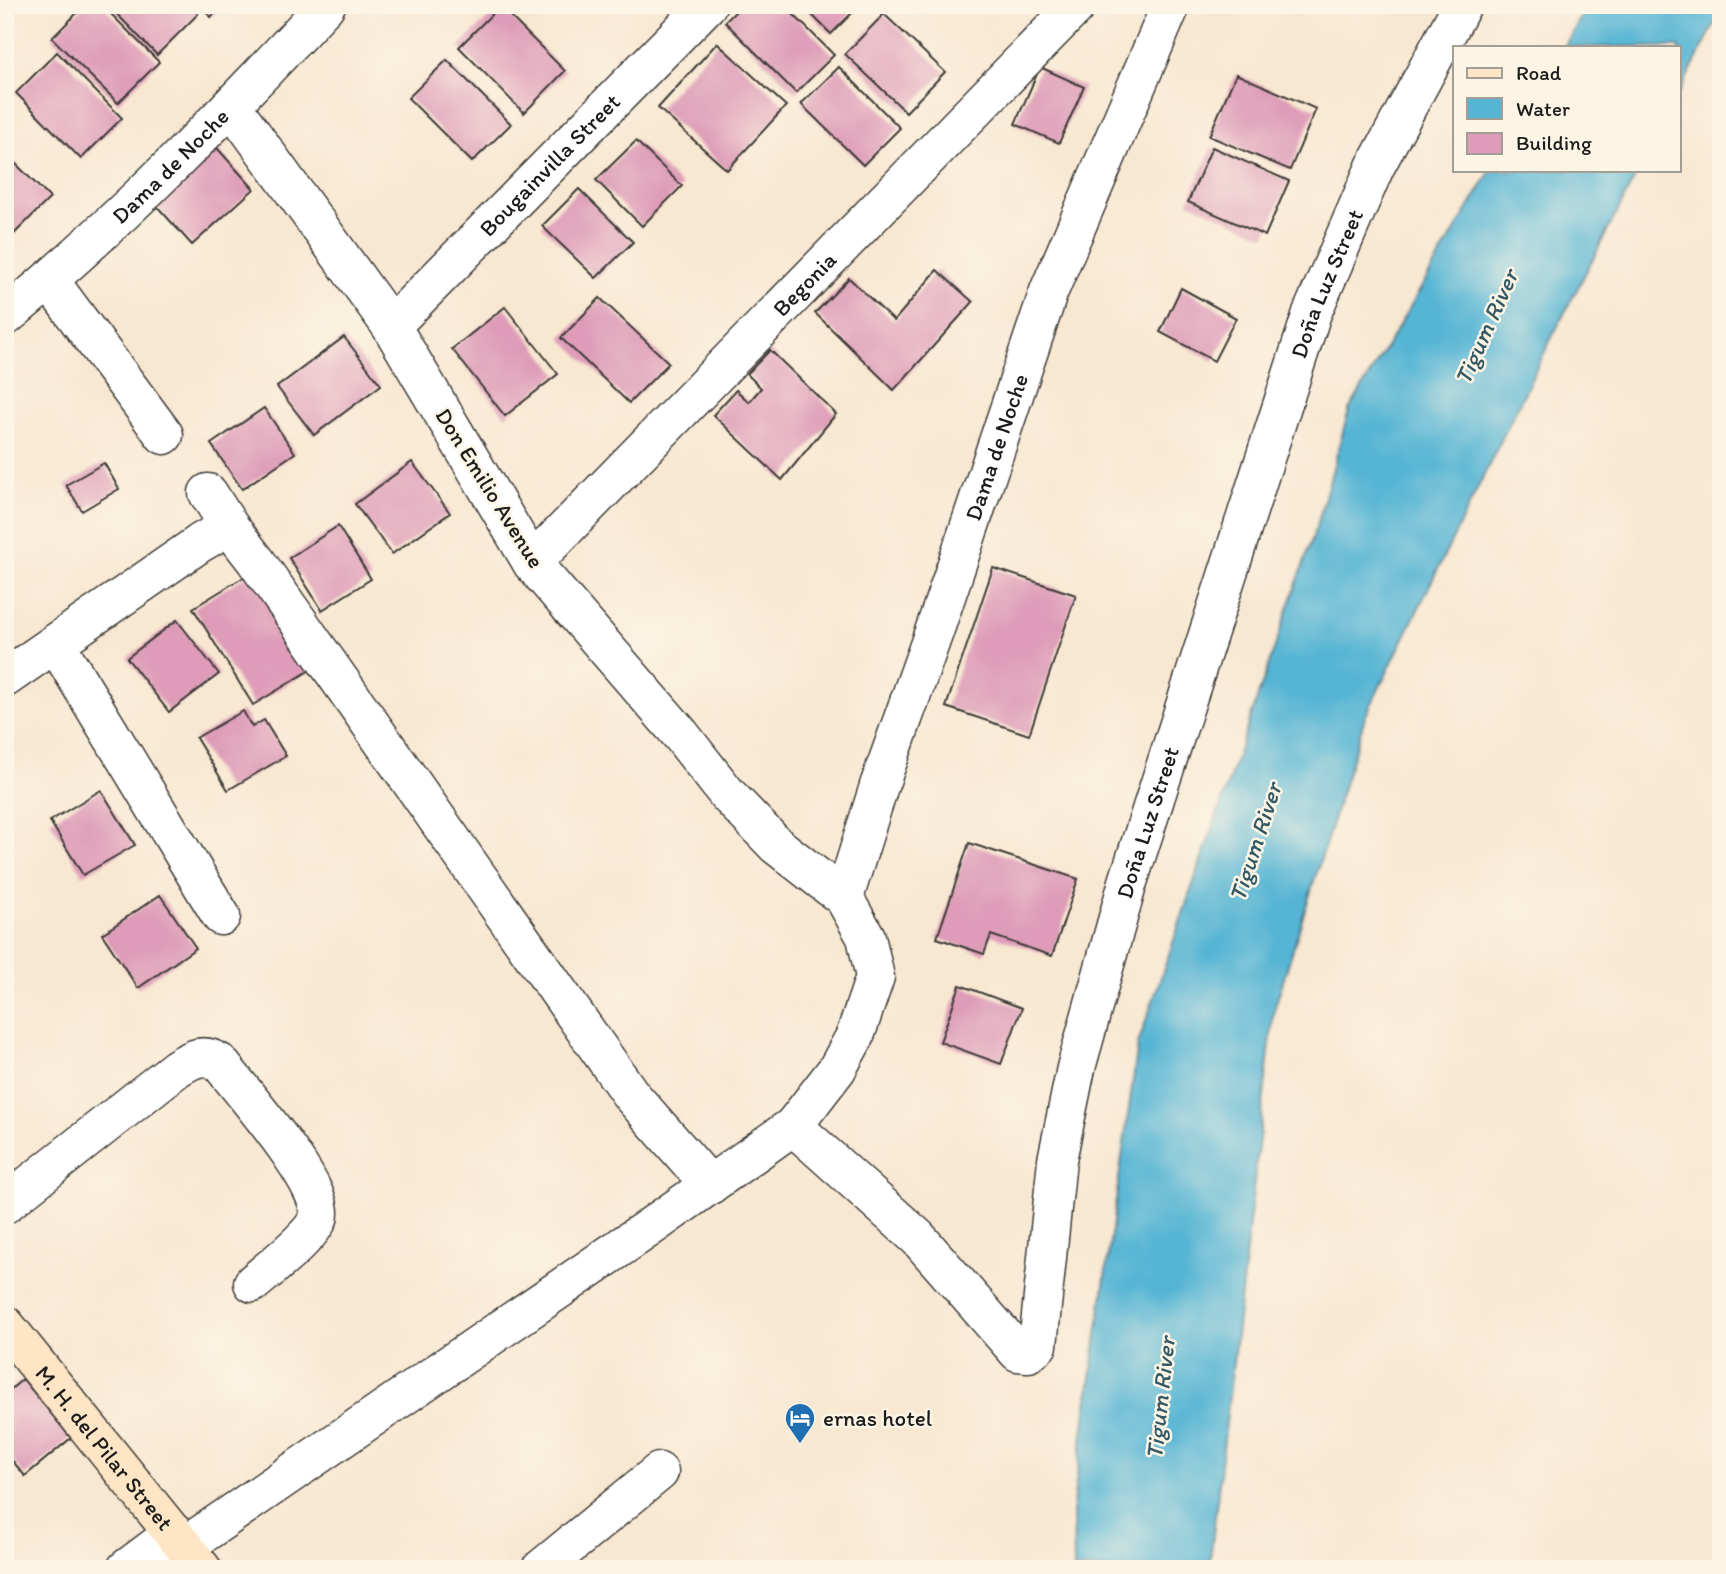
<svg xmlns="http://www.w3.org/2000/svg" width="1726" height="1574" viewBox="0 0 1726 1574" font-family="Itim,sans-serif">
	<rect width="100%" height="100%" fill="#fcf5e5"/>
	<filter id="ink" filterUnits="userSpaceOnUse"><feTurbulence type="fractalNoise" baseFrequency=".0143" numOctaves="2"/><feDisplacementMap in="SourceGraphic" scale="14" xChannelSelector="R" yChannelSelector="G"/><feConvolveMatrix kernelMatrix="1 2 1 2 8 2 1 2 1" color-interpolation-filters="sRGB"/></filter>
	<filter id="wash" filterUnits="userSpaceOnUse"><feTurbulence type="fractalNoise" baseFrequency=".00686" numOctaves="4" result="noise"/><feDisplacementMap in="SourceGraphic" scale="28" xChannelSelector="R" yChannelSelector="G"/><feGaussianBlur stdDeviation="1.57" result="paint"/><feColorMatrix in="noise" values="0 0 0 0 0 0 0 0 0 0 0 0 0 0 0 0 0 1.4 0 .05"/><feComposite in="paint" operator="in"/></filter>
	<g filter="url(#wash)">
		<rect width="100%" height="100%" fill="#f8e7d1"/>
		<g fill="#56b5d4" stroke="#396878" stroke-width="2">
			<polygon points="1588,5 1721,5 1721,12 1679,93 1679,47 1564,47"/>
			<polygon points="1491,170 1639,170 1548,345 1365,717 1274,1010 1209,1569 1074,1569 1073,1504 1138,1044 1318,522 1349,410"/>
		</g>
		<g id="blocks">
			<g fill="#de9cb8">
				<polygon points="85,5 102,5 159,62 118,103 52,38"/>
				<polygon points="108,5 190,5 198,14 157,55"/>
				<polygon points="200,5 223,5 211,17"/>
				<polygon points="742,5 784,5 834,55 796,93 725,22"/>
				<polygon points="802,5 860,5 831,34"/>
				<polygon points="500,6 565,71 524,113 459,47"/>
				<polygon points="884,14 945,72 906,112 845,54"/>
				<polygon points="717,43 786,106 727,170 658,108"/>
				<polygon points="57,52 122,118 81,159 16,93"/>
				<polygon points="447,60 511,124 472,162 408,98"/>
				<polygon points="839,67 900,128 863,165 801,104"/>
				<polygon points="1040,67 1084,87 1059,143 1015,124"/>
				<polygon points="1236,74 1316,109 1290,170 1209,136"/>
				<polygon points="636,141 682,186 642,226 596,180"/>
				<polygon points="1212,147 1289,181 1265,236 1188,202"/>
				<polygon points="217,148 254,189 192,245 155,204"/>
				<polygon points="5,153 50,198 9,239 5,235"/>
				<polygon points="579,189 633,242 596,278 542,226"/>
				<polygon points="937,270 973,302 894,390 815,313 849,278 894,321"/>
				<polygon points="1181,288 1236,318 1214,361 1160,332"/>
				<polygon points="600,298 669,363 629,403 561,338"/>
				<polygon points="505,307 558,374 505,416 452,349"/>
				<polygon points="344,337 381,385 314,435 277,387"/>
				<polygon points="770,350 836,414 782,480 713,415 736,390 749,402 761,388 747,374"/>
				<polygon points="264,408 295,453 242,489 211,444"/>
				<polygon points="412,462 450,513 392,554 355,504"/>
				<polygon points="104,463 119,489 82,511 66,485"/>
				<polygon points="338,526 371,579 322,610 289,558"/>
				<polygon points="993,568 1076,595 1029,735 946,707"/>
				<polygon points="252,572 312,669 253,705 193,608"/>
				<polygon points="177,620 219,674 169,712 127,658"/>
				<polygon points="243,711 252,727 264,720 286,756 228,790 196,738"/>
				<polygon points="101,790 135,845 83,875 50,821"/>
				<polygon points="969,843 1078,879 1052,956 991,935 984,954 937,938"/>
				<polygon points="160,895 196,948 138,988 102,934"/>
				<polygon points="960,985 1022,1008 1001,1064 940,1042"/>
				<polygon points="23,1379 71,1438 25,1476 5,1452 5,1394"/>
			</g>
		</g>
	</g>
	<g filter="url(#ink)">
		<use href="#blocks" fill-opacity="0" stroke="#3d3a37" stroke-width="2"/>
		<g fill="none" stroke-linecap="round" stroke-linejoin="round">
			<g stroke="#3d3a37" stroke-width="41">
				<g id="street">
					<polyline points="49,280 164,435"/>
					<path id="s1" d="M 5,317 C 120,222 225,114 326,5"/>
					<path id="s2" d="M 391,326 L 707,5"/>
					<polyline points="208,493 229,526 256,561 631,1095 710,1185"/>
					<path id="s3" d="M 532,563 L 1077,5"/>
					<polyline points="56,644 221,916"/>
					<polyline points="5,678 200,543 229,526"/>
					<path id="s4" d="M 844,898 L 879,786 L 935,629 L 1049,291 L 1171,5"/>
					<path id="s5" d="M 793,1126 L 918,1238 L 1018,1352 L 1028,1353 L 1038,1345 L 1057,1160 L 1076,1068 L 1128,882 L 1312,313 L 1375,167 L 1462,5"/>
					<path d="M 5,1204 L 177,1068 C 192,1059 203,1052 220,1063 C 239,1088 330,1191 318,1219 C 310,1238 269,1269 253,1283"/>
					<polyline points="185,1546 653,1225 793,1126 837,1069 855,1036 875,977 866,937 844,898 776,845 727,794 681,735 532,563 391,326 232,106"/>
					<polyline points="126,1569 174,1533"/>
					<polyline points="541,1569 659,1472"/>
				</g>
			</g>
			<g stroke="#3d3a37" stroke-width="41">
				<g id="secondary">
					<path id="s6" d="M 5,1325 L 202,1569"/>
				</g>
			</g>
			<use href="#street" stroke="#fff" stroke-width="38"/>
			<use href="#secondary" stroke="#fde5c5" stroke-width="38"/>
		</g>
	</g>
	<defs>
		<g id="hotel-pin" transform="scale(1.575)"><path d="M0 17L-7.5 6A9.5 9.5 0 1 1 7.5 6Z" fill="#1f6fb2" stroke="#fcf5e5"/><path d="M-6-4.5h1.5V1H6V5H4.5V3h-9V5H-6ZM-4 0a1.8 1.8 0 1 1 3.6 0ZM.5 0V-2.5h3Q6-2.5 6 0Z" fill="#fff"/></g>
	</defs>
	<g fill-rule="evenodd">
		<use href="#hotel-pin" x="800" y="1418"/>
	</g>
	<g text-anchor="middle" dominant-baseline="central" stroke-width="5" stroke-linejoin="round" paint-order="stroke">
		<g font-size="23" fill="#1c1c1c" stroke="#fcf5e5">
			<text stroke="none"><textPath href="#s1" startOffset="224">Dama de Noche</textPath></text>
			<text stroke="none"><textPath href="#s2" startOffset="226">Bougainvilla Street</textPath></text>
			<text stroke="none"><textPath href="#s3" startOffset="390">Begonia</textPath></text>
			<text stroke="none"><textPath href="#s5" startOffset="1446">Doña Luz Street</textPath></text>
			<text stroke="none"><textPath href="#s4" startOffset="476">Dama de Noche</textPath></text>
			<text transform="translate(490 488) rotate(58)">Don Emilio Avenue</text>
			<text stroke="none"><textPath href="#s5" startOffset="878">Doña Luz Street</textPath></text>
			<text stroke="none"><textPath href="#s6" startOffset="158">M. H. del Pilar Street</textPath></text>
		</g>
		<g font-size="23" fill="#1c1c1c" stroke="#fcf5e5" text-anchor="start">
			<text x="823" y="1418">ernas hotel</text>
		</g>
		<g font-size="24" font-style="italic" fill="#335966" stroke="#fcf5e5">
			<text transform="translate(1486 327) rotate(-66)">Tigum River</text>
			<text transform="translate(1255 842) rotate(-72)">Tigum River</text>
			<text transform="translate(1160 1398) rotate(-84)">Tigum River</text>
		</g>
	</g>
	<rect width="1726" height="1574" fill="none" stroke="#fcf5e5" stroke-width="28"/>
	<rect x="1453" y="46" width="228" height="126" fill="#fcf5e5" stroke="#a29e95" stroke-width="2"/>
	<rect x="1467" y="68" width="35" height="10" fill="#fde5c5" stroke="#a29e95" stroke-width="2"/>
	<text x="1516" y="80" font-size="21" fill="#1c1c1c">Road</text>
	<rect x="1467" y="98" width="35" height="21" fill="#56b5d4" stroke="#a29e95" stroke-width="2"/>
	<text x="1516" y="116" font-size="21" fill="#1c1c1c">Water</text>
	<rect x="1467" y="133" width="35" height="21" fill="#de9cb8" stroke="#a29e95" stroke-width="2"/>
	<text x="1516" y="150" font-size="21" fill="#1c1c1c">Building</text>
</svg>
